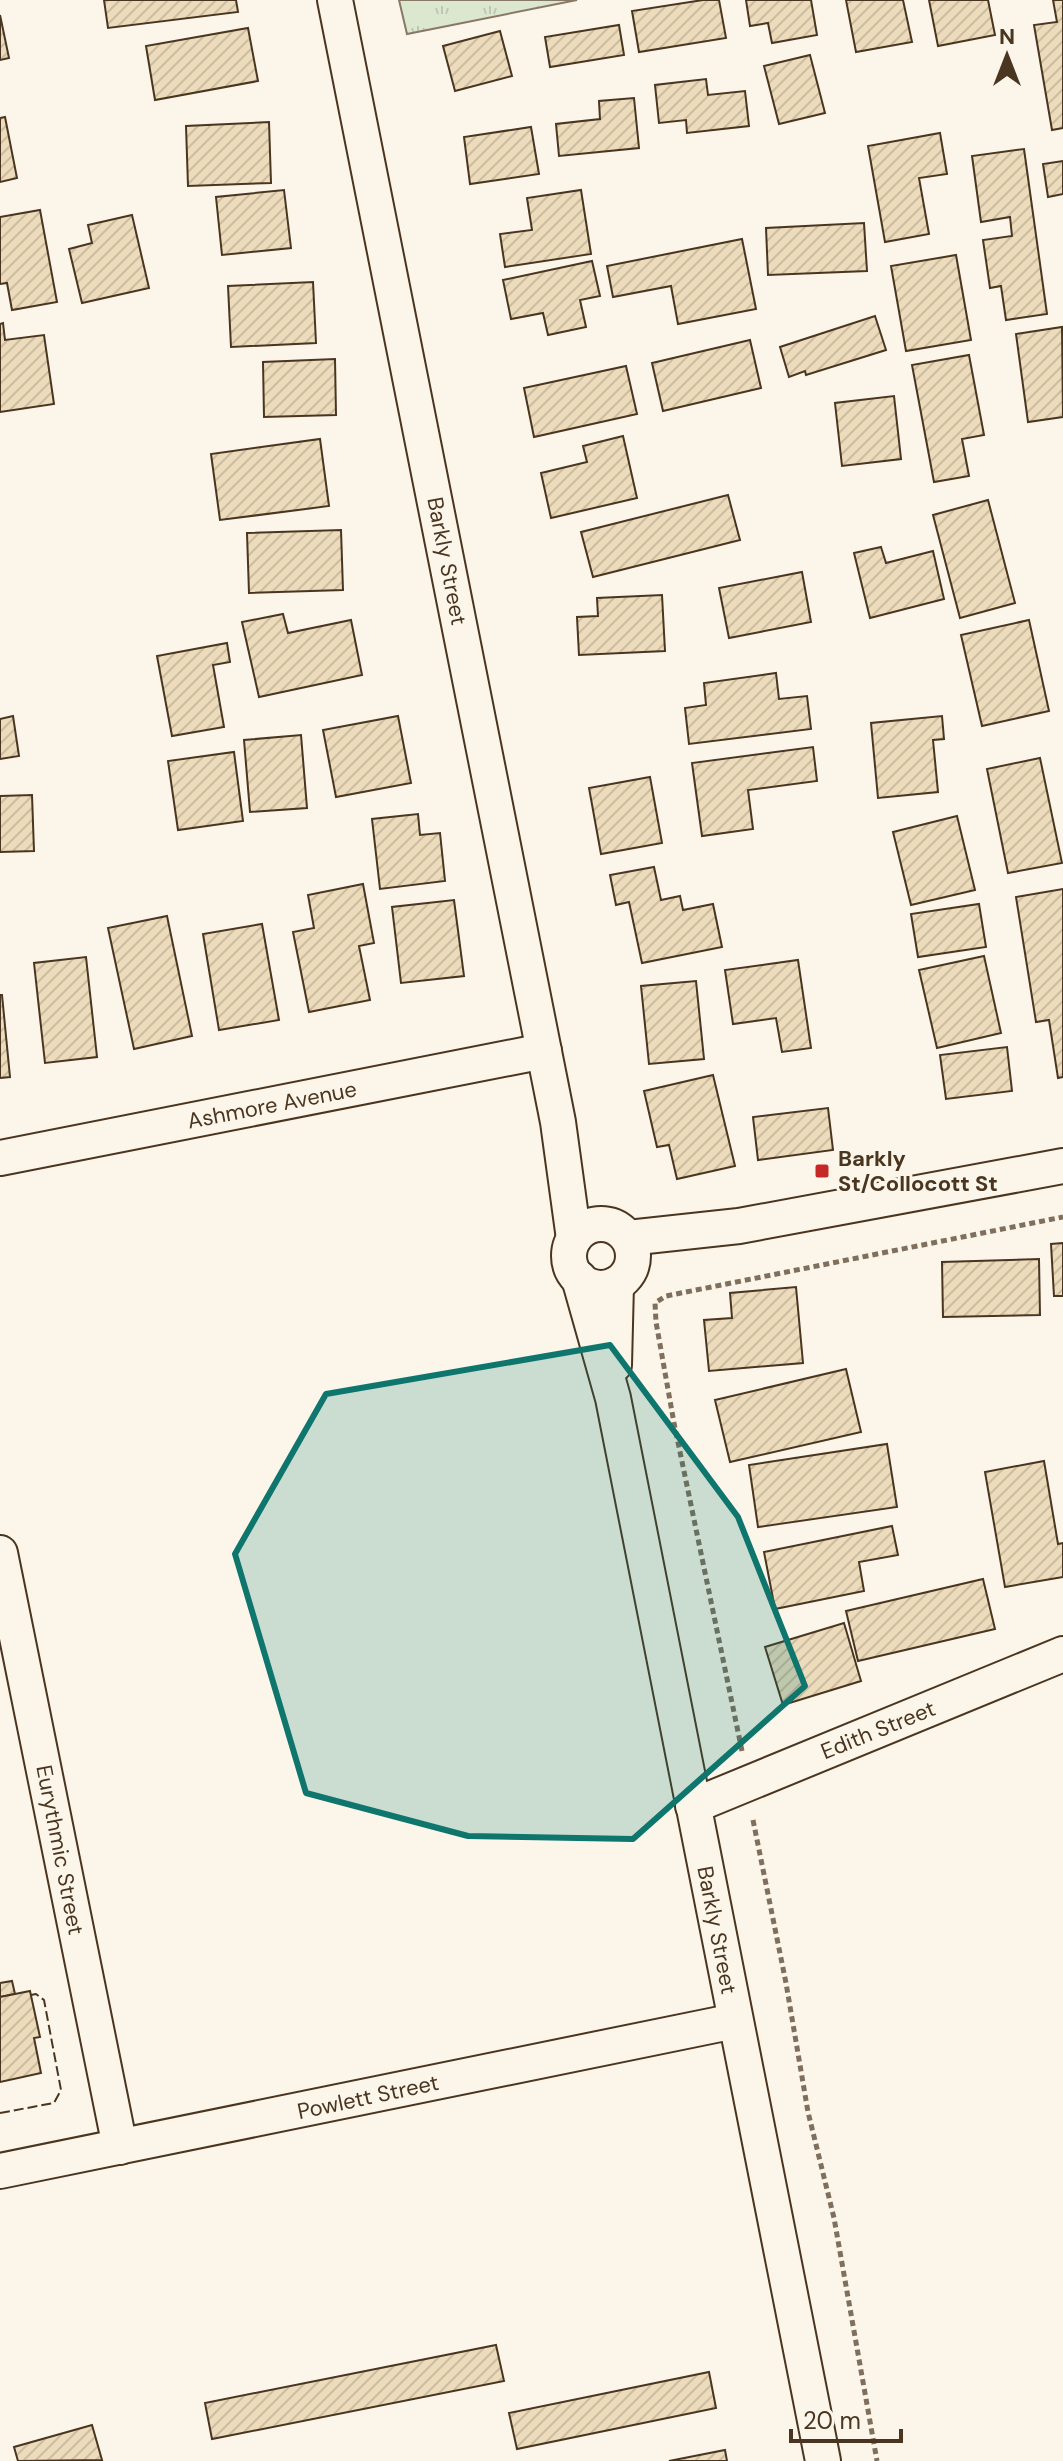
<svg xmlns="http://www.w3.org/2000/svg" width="1063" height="2461" viewBox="0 0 1063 2461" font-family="'DM Sans',sans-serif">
	<defs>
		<pattern id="grass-tufts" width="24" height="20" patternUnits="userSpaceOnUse" patternTransform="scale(2)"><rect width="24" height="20" fill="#dce7d0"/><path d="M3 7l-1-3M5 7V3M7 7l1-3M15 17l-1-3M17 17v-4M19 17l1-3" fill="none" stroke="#bec7b2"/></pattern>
		<pattern id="building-hatch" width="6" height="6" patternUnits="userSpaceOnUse" patternTransform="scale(2)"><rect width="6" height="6" fill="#ecdcbc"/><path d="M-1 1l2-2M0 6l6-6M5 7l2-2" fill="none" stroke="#ccbda1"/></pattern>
	</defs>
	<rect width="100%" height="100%" fill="#fbf6e9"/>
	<polygon fill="url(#grass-tufts)" stroke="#887966" stroke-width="2" points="399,0 577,0 407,34"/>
	<g fill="url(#building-hatch)" stroke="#4a3520" stroke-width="2">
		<polygon points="104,0 236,0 238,12 108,28"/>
		<polygon points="703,0 719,0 726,38 639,52 632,11"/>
		<polygon points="746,0 811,0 817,35 772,43 768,23 750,26"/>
		<polygon points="846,0 903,0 912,42 856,52"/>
		<polygon points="929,0 988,0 995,35 938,46"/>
		<polygon points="1053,0 1063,0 1063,128 1052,130 1034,25 1057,22"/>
		<polygon points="0,15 9,58 0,60"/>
		<polygon points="619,25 624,55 550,67 545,37"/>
		<polygon points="248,28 258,81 155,100 146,46"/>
		<polygon points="500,31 512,76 455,91 443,46"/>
		<polygon points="810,55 825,113 779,124 764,66"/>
		<polygon points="706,79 708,95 745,91 749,126 687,133 686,120 659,123 655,85"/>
		<polygon points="634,98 639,148 559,156 556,124 600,119 599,101"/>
		<polygon points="5,117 17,178 0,182 0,118"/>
		<polygon points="269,122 271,183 188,186 186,126"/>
		<polygon points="531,127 539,174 470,184 464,137"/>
		<polygon points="940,133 947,174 919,178 929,234 885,242 868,146"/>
		<polygon points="1024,149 1047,314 1006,320 1001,286 990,288 983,240 1012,236 1010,217 981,222 972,156"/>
		<polygon points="1063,161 1063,194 1048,197 1043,164"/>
		<polygon points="284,190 291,248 222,255 216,197"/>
		<polygon points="581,190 591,254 505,267 500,234 532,230 527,198"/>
		<polygon points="40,210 57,302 12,310 7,283 0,284 0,217"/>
		<polygon points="132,215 149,288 82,303 69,249 92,243 88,225"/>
		<polygon points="864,223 867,271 768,275 766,228"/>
		<polygon points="742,239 756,309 678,324 671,286 613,297 607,266"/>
		<polygon points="956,255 971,340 906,351 891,266"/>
		<polygon points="592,261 600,296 580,300 586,327 548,335 543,313 511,319 503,280"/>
		<polygon points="313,282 316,343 231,347 228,286"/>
		<polygon points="875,316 886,350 806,375 805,371 789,377 780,347"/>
		<polygon points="3,323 5,340 44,335 54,404 0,412 0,324"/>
		<polygon points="1062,327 1063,417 1028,422 1016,334"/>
		<polygon points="750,340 761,388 663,411 652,363"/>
		<polygon points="969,355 984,435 962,439 969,476 934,482 912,365"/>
		<polygon points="335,359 336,415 264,417 263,362"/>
		<polygon points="626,366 637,414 534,437 524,388"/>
		<polygon points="894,396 901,459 842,466 835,403"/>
		<polygon points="623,436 637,498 551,518 541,473 587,462 583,446"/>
		<polygon points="320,439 329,506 220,520 211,454"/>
		<polygon points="728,495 740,540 593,577 581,532"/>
		<polygon points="988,500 1015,603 960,618 933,515"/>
		<polygon points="341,530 343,590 249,593 247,533"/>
		<polygon points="881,547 886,563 933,551 944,599 870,618 854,553"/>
		<polygon points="802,572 811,622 729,638 719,588"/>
		<polygon points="662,595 665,651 579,655 577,617 598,616 597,598"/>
		<polygon points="283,614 288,633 351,620 362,675 259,697 242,622"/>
		<polygon points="1029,620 1049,711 982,726 961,635"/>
		<polygon points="227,643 230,662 213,665 224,727 172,736 157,656"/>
		<polygon points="776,673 779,699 807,696 811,729 689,744 685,708 706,705 704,683"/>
		<polygon points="13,716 19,756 0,759 0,719"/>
		<polygon points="398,716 411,783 336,797 323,730"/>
		<polygon points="942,716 944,739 933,740 938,792 878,798 871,723"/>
		<polygon points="301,735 307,808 250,812 244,740"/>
		<polygon points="813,747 817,781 748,790 753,829 702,836 692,763"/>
		<polygon points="234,752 243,821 178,830 168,761"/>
		<polygon points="1040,758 1062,863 1008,873 987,769"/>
		<polygon points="650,777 662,843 601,854 589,788"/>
		<polygon points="32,795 34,851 0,852 0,796"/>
		<polygon points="418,814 420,835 440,833 445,881 380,889 372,819"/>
		<polygon points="957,816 975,890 911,905 893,832"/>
		<polygon points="654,867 661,900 680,896 683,910 713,904 722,947 642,963 629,902 616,905 610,875"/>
		<polygon points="363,884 374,943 359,946 370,1000 309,1012 293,932 314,928 308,895"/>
		<polygon points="1063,889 1063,1077 1058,1078 1049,1020 1036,1022 1016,897"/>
		<polygon points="454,900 464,976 401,983 392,907"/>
		<polygon points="979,904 986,947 918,957 911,914"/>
		<polygon points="167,916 192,1036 134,1049 108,928"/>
		<polygon points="262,924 279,1020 219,1030 203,934"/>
		<polygon points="984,956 1001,1033 937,1048 919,970"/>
		<polygon points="86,957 97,1057 45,1063 34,963"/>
		<polygon points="798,960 811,1048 782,1052 776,1018 733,1024 725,970"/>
		<polygon points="696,981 704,1059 649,1064 641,986"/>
		<polygon points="0,995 2,995 10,1077 0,1078"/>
		<polygon points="1007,1047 1012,1091 946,1099 940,1055"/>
		<polygon points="713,1075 735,1166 677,1179 669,1145 657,1147 644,1091"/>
		<polygon points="828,1108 833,1150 758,1160 753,1117"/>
		<polygon points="1063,1243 1063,1296 1054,1296 1051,1244"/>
		<polygon points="1039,1259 1040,1315 943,1317 942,1262"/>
		<polygon points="796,1287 803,1363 709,1371 704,1320 732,1318 730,1293"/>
		<polygon points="846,1369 861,1432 730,1462 715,1400"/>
		<polygon points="887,1444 897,1507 758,1527 749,1465"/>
		<polygon points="1044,1461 1058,1544 1063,1543 1063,1577 1005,1587 985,1472"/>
		<polygon points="892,1526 898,1555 859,1562 864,1591 775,1609 764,1552"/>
		<polygon points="983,1579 995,1629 858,1661 846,1611"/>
		<polygon points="844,1623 861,1681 783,1705 765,1647"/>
		<polygon points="12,1981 15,1994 0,1997 0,1983"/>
		<polygon points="30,1991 40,2037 34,2038 41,2073 0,2082 0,1997"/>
		<polygon points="496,2345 504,2381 212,2439 205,2403"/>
		<polygon points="709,2372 716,2408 517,2449 509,2413"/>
		<polygon points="92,2425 102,2460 18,2461 14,2447"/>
		<polygon points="725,2450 727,2461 669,2461"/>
	</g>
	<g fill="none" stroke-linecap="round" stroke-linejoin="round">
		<g stroke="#4a3520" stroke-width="38">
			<g id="street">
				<polyline points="335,0 558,1122 574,1239"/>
				<polyline points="0,1158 544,1051"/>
				<circle cx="601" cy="1256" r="32"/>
				<polyline points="628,1238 739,1226 1063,1166"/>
				<polyline points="579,1278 613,1398 823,2461"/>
				<polyline points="614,1365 616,1284"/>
				<polyline points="0,1553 120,2147"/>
				<polyline points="693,1806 1063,1654"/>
				<polyline points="0,2171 735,2021"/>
			</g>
		</g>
		<g stroke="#7f6f5c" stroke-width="5" stroke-dasharray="6 4" stroke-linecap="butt">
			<polyline points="742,1751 674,1423 656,1322 655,1303 666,1296 1063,1217"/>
			<polyline points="753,1820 786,1983 808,2112 834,2218 877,2461"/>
		</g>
		<use href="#street" stroke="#fbf6e9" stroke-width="34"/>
		<polyline stroke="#4a3520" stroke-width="2" stroke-dasharray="10 4" stroke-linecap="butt" points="0,2113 54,2103 61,2090 44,2000 36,1994 31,1995"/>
	</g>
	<path fill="#0f766e" fill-opacity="0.2" stroke="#0f766e" stroke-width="6" stroke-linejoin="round" d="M 610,1345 L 738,1517 L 805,1686 L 633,1839 L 468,1836 L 306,1793 L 235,1554 L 326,1394 Z"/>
	<rect fill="#c62828" stroke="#fbf6e9" stroke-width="3" x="814" y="1163" width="16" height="16" rx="4"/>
	<g text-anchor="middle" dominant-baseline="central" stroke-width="6" stroke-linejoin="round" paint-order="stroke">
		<g font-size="22" fill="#4a3520" stroke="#fbf6e9">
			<text transform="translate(447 561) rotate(79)">Barkly Street</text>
			<text transform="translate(272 1105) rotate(-11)">Ashmore Avenue</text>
			<text transform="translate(878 1730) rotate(-22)">Edith Street</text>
			<text transform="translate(60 1850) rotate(79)">Eurythmic Street</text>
			<text transform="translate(717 1930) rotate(79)">Barkly Street</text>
			<text transform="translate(368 2097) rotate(-12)">Powlett Street</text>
		</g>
		<g font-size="22" font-weight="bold" fill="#4a3520" stroke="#fbf6e9" text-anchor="start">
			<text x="838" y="1158">Barkly<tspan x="838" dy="25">St/Collocott St</tspan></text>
		</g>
	</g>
	<g transform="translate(1007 56)" stroke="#fbf6e9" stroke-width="6" paint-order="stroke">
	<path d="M0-6L14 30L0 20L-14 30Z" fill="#4a3520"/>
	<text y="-12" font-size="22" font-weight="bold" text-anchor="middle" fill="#4a3520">N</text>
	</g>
	<path d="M791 2429v12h110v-12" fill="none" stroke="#4a3520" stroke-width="4"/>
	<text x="803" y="2429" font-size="24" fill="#4a3520" stroke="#fbf6e9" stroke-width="6" paint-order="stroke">20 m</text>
</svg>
